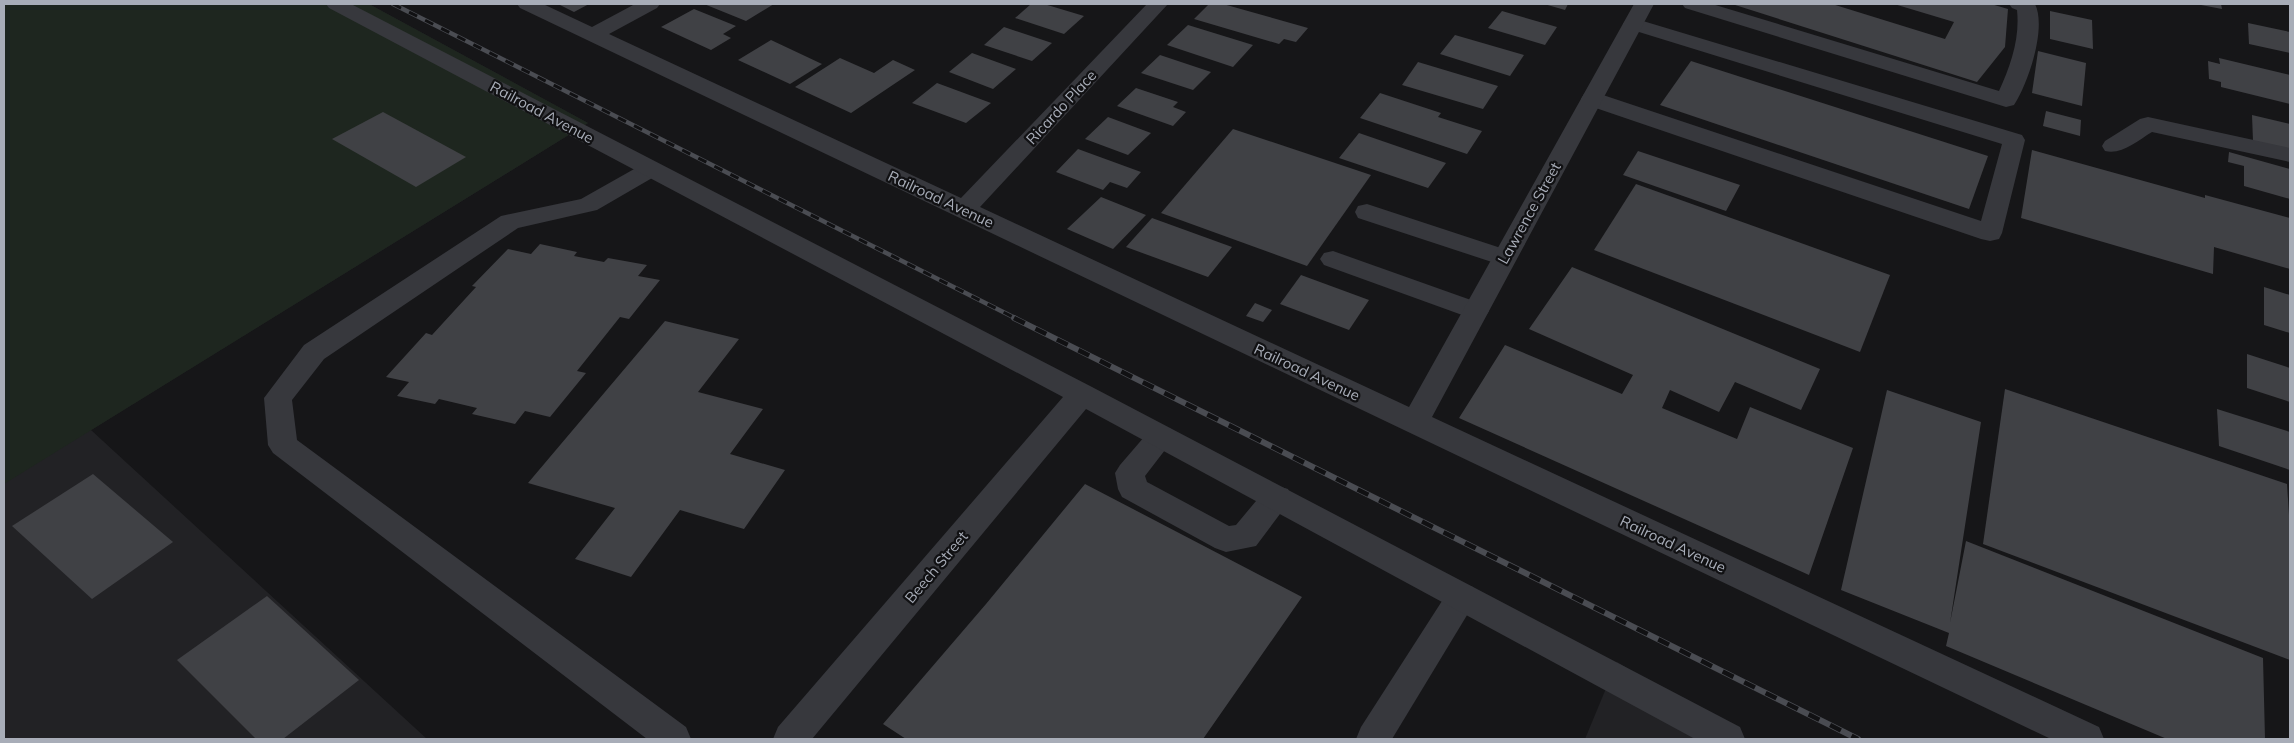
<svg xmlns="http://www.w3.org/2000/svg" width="2294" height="743" viewBox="0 0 2294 743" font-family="Mulish,sans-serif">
	<rect width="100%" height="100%" fill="#161618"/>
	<g fill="#222225">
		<polygon points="45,4 369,4 588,123 91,430 427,739 4,739 4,16"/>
		<polygon points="1617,662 1744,739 1585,739"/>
	</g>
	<polygon fill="#1e261f" points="4,4 369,4 588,123 4,484"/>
	<g fill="#404145">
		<polygon points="558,4 589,4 574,12"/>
		<polygon points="704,4 774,4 746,21"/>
		<polygon points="1031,4 1044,4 1084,16 1064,34 1015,18"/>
		<polygon points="1209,4 1223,4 1308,28 1296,42 1284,39 1279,44 1194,19"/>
		<polygon points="1544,4 1568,4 1565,10"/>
		<polygon points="1732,4 1832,4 1945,39 1954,22 1894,4 1991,4 2008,9 2005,47 1977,82"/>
		<polygon points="2201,4 2221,4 2222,9 2201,5"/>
		<polygon points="694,9 736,26 723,34 731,38 711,50 661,27"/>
		<polygon points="1502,11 1557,27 1545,45 1488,28"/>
		<polygon points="2050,11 2092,20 2093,49 2050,39"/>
		<polygon points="2248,23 2290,32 2290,53 2249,44"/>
		<polygon points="1188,25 1253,45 1233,67 1167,45"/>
		<polygon points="1004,27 1052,43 1032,61 984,45"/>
		<polygon points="1455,35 1524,55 1510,76 1440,54"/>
		<polygon points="771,40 822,64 790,84 738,60"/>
		<polygon points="2038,51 2086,63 2082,106 2032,93"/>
		<polygon points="972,53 1016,69 993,89 949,72"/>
		<polygon points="1160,55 1211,72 1193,90 1141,73"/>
		<polygon points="840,58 874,73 893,60 915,70 851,113 795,87"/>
		<polygon points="2219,58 2290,75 2290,104 2221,87 2221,82 2209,79 2208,61 2220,64"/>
		<polygon points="1691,61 1988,156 1969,209 1660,105"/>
		<polygon points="1418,62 1498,86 1483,109 1402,85"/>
		<polygon points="937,83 991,103 966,123 912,103"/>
		<polygon points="1136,88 1178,102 1173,107 1186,112 1173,126 1117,106"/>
		<polygon points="1380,93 1441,113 1438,117 1482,131 1467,154 1360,118"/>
		<polygon points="2046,111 2081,120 2080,136 2043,126"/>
		<polygon points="383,112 466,157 416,187 332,139"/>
		<polygon points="2252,115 2290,124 2290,151 2253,141"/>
		<polygon points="1108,117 1151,133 1128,155 1085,139"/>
		<polygon points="1233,129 1371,175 1307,266 1161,213"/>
		<polygon points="1359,133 1446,163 1428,188 1339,158"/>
		<polygon points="1078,149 1141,172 1127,188 1110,182 1103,190 1056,172"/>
		<polygon points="2032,150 2205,198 2205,195 2290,218 2290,269 2214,247 2213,274 2021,218"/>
		<polygon points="1638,151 1740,185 1726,211 1623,175"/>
		<polygon points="2229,152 2290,169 2290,199 2244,186 2244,166 2228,162"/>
		<polygon points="1636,184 1890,275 1860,352 1594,250"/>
		<polygon points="1101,197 1146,215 1113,249 1067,229"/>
		<polygon points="1152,218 1232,247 1208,277 1126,247"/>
		<polygon points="540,244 577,252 574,256 604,262 608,258 647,265 638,276 660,280 629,319 620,317 577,371 586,373 550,417 525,411 515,424 472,414 477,408 439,399 435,404 397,396 409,382 386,377 426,333 432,335 476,287 472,286 508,249 531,254"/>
		<polygon points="1572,267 1820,369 1801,410 1735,382 1719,412 1670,390 1662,408 1737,439 1750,407 1853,448 1809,575 1459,418 1505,345 1622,394 1633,375 1529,329"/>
		<polygon points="1301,275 1369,300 1349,330 1280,304"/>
		<polygon points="2264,287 2290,295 2290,333 2264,325"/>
		<polygon points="1255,303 1272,310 1263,322 1246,316"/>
		<polygon points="665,321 739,339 698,392 763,409 730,454 785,470 744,529 680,510 631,577 575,559 615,508 528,483"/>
		<polygon points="2247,354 2290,368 2290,402 2247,388"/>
		<polygon points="2005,389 2287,484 2290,530 2290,660 1983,544"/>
		<polygon points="1887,390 1981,422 1950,623 1966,541 2263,658 2265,739 2167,739 1946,646 1949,633 1841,590"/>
		<polygon points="2217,409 2290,432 2290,470 2219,446"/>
		<polygon points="93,474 173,542 92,599 12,526"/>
		<polygon points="1085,484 1302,597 1203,739 906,739 883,724 986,604"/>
		<polygon points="267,596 359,680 283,739 256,739 177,660"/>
	</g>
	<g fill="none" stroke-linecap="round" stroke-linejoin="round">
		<g fill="#37383d" fill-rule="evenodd">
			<path d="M 1682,4 L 1712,4 L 1999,91 C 2011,65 2020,38 2017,10 L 2012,8 L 2009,4 L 2035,4 C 2047,28 2028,84 2014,105 L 2006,107 L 1685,8 Z"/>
			<polygon points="1633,18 2022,135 2025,140 2002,233 1999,239 1990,241 1981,239 1584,104 1581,99 1584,94 1592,92 1600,94 1981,221 2002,144 1626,28 1623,24 1626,20"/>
			<path d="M 2148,117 L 2290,148 L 2290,162 L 2152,132 C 2137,141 2122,155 2105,151 L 2102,146 L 2105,141 L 2140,119 Z"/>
			<polygon points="651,162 659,164 663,169 659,174 597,210 518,228 324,359 292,400 297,440 686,727 691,739 647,739 273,453 268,445 264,398 304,345 501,216 581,199 643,164"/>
			<polygon points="1367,204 1513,252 1517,258 1513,264 1504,266 1358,218 1355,212 1358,206"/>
			<polygon points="1333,251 1485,305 1489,311 1485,317 1476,320 1324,265 1320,259 1324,253"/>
			<polygon points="1161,426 1171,429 1175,437 1145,476 1147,482 1229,526 1236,525 1266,489 1277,486 1288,489 1292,498 1256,546 1226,552 1215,548 1122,497 1118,489 1115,473 1120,465 1151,429"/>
			<polygon points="1462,583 1473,587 1478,597 1392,739 1356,739 1361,727 1451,587"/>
		</g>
		<g fill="#37383d" fill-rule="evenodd">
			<polygon points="326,4 351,4 1092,387 1740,727 1745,739 1695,739 1086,409 812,739 773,739 778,727 1063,397 329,8"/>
			<polygon points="517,4 543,4 592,27 635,4 660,4 657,8 609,34 961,198 1147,4 1168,4 980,207 1409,407 1634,4 1654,4 1432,417 2099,727 2104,739 2051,739 585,39 520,8"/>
		</g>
		<g stroke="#4a4c52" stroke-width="4.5">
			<polyline id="rail-far1" points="393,4 1017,319"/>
		</g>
		<g stroke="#4a4c52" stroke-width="6">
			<polyline id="rail" points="1014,318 1858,739"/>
		</g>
		<use href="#rail-far1" stroke="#111113" stroke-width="3" stroke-dasharray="9" stroke-linecap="butt"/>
		<use href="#rail" stroke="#111113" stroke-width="4.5" stroke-dasharray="12" stroke-linecap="butt"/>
	</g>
	<g text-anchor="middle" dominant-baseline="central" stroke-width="4.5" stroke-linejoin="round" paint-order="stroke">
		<g font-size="15" fill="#a8adb8" stroke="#111113">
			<text transform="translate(1061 107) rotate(-47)">Ricardo Place</text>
			<text transform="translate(542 112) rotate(28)">Railroad Avenue</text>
			<text transform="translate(941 199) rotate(25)">Railroad Avenue</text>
			<text transform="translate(1529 213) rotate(-61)">Lawrence Street</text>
			<text transform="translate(1307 372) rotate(25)">Railroad Avenue</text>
			<text transform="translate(1673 544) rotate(25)">Railroad Avenue</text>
			<text transform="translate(936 567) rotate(-50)">Beech Street</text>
		</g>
	</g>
	<rect width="2294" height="743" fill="none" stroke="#a8adb8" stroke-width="10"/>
</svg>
